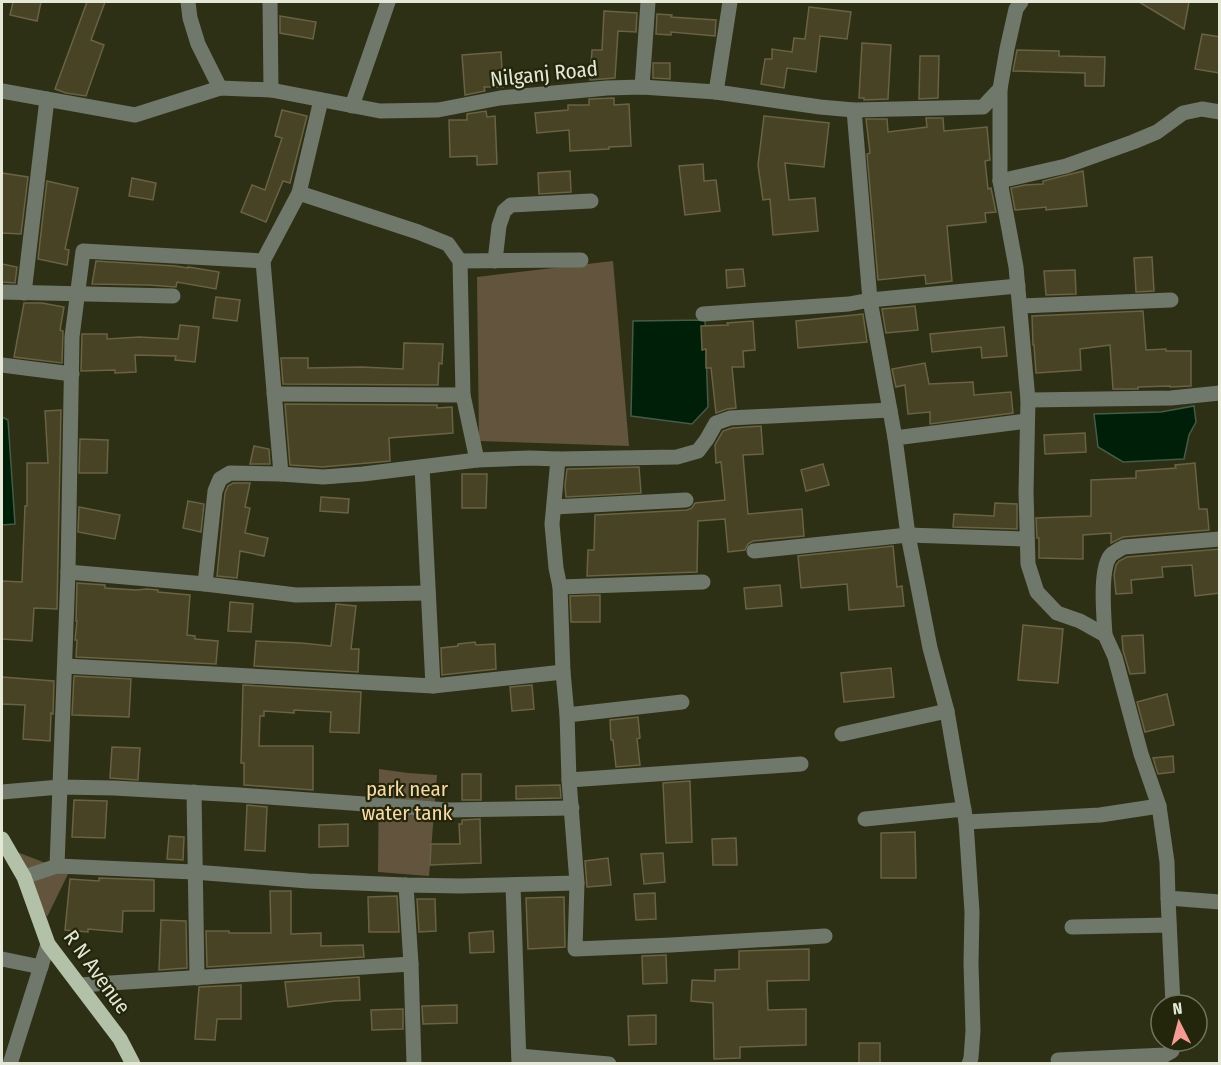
<svg xmlns="http://www.w3.org/2000/svg" width="1221" height="1065" viewBox="0 0 1221 1065" font-family="'Fira Sans Condensed',sans-serif">
	<rect width="100%" height="100%" fill="#2d3015"/>
	<g fill="#63543e">
		<polygon points="613,261 629,446 479,441 477,277"/>
		<polygon points="379,769 408,773 437,775 429,876 378,872"/>
		<polygon points="17,852 69,872 47,917"/>
	</g>
	<g fill="#001f08" stroke="#455b46" stroke-width="1.5">
		<polygon points="705,320 708,407 692,424 631,416 633,321"/>
		<polygon points="1194,406 1196,422 1189,435 1184,459 1123,462 1098,447 1094,414 1161,412"/>
		<polygon points="2,417 8,420 15,524 2,525"/>
	</g>
	<g fill="#494326" stroke="#696245" stroke-width="1.5">
		<polygon points="13,2 41,2 37,21 10,15"/>
		<polygon points="87,2 105,2 91,40 104,45 86,96 66,93 55,89"/>
		<polygon points="1139,2 1189,2 1184,29"/>
		<polygon points="809,7 851,12 847,39 820,36 816,72 787,68 784,88 761,84 765,59 772,59 772,49 792,52 794,38 805,39"/>
		<polygon points="604,11 637,13 636,32 618,31 615,78 590,80 592,50 602,50"/>
		<polygon points="657,14 672,15 671,17 716,20 715,36 671,32 671,35 656,34"/>
		<polygon points="280,16 316,22 313,39 280,33"/>
		<polygon points="1202,34 1220,37 1220,73 1195,69"/>
		<polygon points="862,43 891,45 888,99 864,100 864,98 859,98"/>
		<polygon points="1017,50 1059,51 1059,56 1105,57 1104,86 1085,86 1085,73 1013,71"/>
		<polygon points="501,52 503,87 484,87 485,91 465,95 462,55"/>
		<polygon points="920,56 939,56 938,98 919,99"/>
		<polygon points="653,63 670,63 670,79 653,78"/>
		<polygon points="614,98 614,105 629,104 631,146 609,147 609,149 570,151 569,130 537,133 535,113 568,110 568,105 589,105 589,99"/>
		<polygon points="282,110 307,116 290,183 283,181 266,222 241,212 252,185 265,190 282,138 275,136"/>
		<polygon points="486,111 487,117 495,116 497,164 477,165 477,156 450,157 449,120 467,120 467,114"/>
		<polygon points="764,116 829,123 824,167 785,163 789,200 815,198 818,231 773,235 770,199 763,200 758,165"/>
		<polygon points="926,118 943,118 944,131 987,127 990,160 985,161 988,189 991,188 996,212 985,213 986,222 947,226 952,281 926,284 925,275 878,280 867,154 870,153 866,119 887,119 888,132 927,127"/>
		<polygon points="703,164 704,181 716,180 720,211 685,215 679,166"/>
		<polygon points="570,171 571,192 539,194 538,173"/>
		<polygon points="1083,171 1087,206 1046,210 1046,207 1015,210 1011,188 1025,185 1043,184 1043,181"/>
		<polygon points="2,173 28,177 21,234 2,233"/>
		<polygon points="132,178 156,183 153,200 129,196"/>
		<polygon points="47,181 78,188 65,249 69,250 67,265 38,259"/>
		<polygon points="1152,257 1154,291 1136,292 1134,258"/>
		<polygon points="96,261 175,266 188,268 188,267 219,272 216,289 177,282 176,287 148,285 92,284"/>
		<polygon points="2,264 17,267 15,283 2,282"/>
		<polygon points="743,269 745,286 727,288 726,270"/>
		<polygon points="1075,270 1076,294 1046,295 1044,271"/>
		<polygon points="216,297 240,300 237,321 213,318"/>
		<polygon points="24,303 42,303 64,307 60,330 63,331 62,363 14,357"/>
		<polygon points="915,306 918,330 886,333 882,309"/>
		<polygon points="1143,311 1146,350 1166,349 1166,351 1191,351 1191,386 1170,387 1170,386 1138,387 1138,389 1113,389 1110,345 1080,349 1081,370 1036,373 1034,345 1033,345 1032,316"/>
		<polygon points="863,314 867,342 798,348 796,321"/>
		<polygon points="753,321 755,350 743,351 744,367 732,367 736,408 727,409 716,413 711,368 706,368 706,349 702,350 701,326 728,325 727,323"/>
		<polygon points="180,325 199,327 195,362 175,360 176,356 135,355 136,372 115,373 115,370 81,371 82,334 107,334 107,339 139,337 178,339"/>
		<polygon points="1004,327 1007,356 982,358 981,347 932,352 930,334"/>
		<polygon points="404,343 443,344 442,364 439,363 438,385 283,384 281,358 308,358 308,368 362,367 403,369"/>
		<polygon points="925,363 929,384 973,382 974,395 1011,392 1013,413 930,424 930,412 908,414 905,385 896,387 892,369"/>
		<polygon points="285,404 437,405 437,408 452,407 453,433 389,438 390,461 323,467 290,465"/>
		<polygon points="61,410 57,609 34,608 32,641 2,639 2,581 22,582 25,506 27,506 27,463 48,463 45,411"/>
		<polygon points="761,426 763,454 743,455 748,514 802,509 804,536 753,541 748,544 745,550 728,552 725,519 698,521 697,572 587,576 588,550 594,550 595,515 687,510 692,508 695,503 725,500 721,462 716,463 715,445 723,431 732,428"/>
		<polygon points="1085,433 1086,452 1045,454 1044,435"/>
		<polygon points="80,439 108,440 107,473 79,473"/>
		<polygon points="254,446 269,449 270,464 250,464"/>
		<polygon points="1195,463 1199,509 1207,509 1209,530 1123,537 1111,543 1111,533 1083,535 1083,559 1039,558 1039,538 1037,538 1036,518 1091,516 1091,480 1136,478 1136,471 1176,468 1175,465"/>
		<polygon points="823,464 829,485 806,491 801,470"/>
		<polygon points="639,467 641,493 566,497 565,486 567,469"/>
		<polygon points="462,474 487,474 486,508 462,508"/>
		<polygon points="233,483 250,483 245,507 250,508 245,533 268,538 264,556 240,551 237,578 217,576 225,493 228,486"/>
		<polygon points="321,497 349,499 348,513 320,511"/>
		<polygon points="188,501 204,504 201,532 183,528"/>
		<polygon points="995,503 1017,504 1017,529 953,527 954,514 994,516"/>
		<polygon points="79,507 120,515 115,539 78,532"/>
		<polygon points="893,546 897,587 902,586 904,606 849,610 847,584 801,588 798,556"/>
		<polygon points="1220,549 1220,593 1195,596 1192,565 1162,567 1163,577 1131,580 1132,593 1116,594 1114,575 1116,565 1119,561 1127,557"/>
		<polygon points="77,583 105,585 105,588 136,590 147,589 158,590 158,592 190,595 187,635 195,636 195,639 218,641 216,664 76,657 77,640 75,640 77,621 76,621"/>
		<polygon points="780,585 782,606 746,609 744,588"/>
		<polygon points="600,595 600,622 571,622 570,596"/>
		<polygon points="230,602 253,604 251,632 228,631"/>
		<polygon points="336,604 356,606 351,649 359,649 358,672 254,666 256,641 301,643 331,646"/>
		<polygon points="1023,625 1063,629 1058,683 1018,680"/>
		<polygon points="1143,635 1145,673 1130,674 1123,650 1122,636"/>
		<polygon points="475,642 476,645 495,644 496,669 442,675 441,648 458,646 458,644"/>
		<polygon points="891,668 894,697 844,702 841,673"/>
		<polygon points="74,676 131,679 129,717 72,715"/>
		<polygon points="2,677 54,681 53,714 51,713 50,741 23,739 25,705 2,704"/>
		<polygon points="243,685 361,692 359,733 330,732 331,712 294,710 294,713 264,711 264,716 260,716 259,746 313,746 313,790 244,785 244,763 241,763"/>
		<polygon points="532,685 534,709 512,711 510,687"/>
		<polygon points="1167,694 1174,725 1145,732 1137,702"/>
		<polygon points="638,717 640,738 637,739 640,765 616,767 613,740 611,740 610,720"/>
		<polygon points="112,747 140,748 138,780 110,778"/>
		<polygon points="1173,756 1174,772 1158,774 1153,758"/>
		<rect x="462" y="774" width="19" height="26"/>
		<polygon points="690,781 692,842 666,843 663,783"/>
		<polygon points="560,785 561,798 516,799 516,786"/>
		<polygon points="74,800 107,801 105,838 72,837"/>
		<polygon points="247,805 267,807 265,851 245,850"/>
		<polygon points="480,819 481,863 430,865 431,844 460,844 459,824 462,824 462,820"/>
		<polygon points="348,824 348,846 319,847 319,825"/>
		<polygon points="915,832 916,878 881,878 881,833"/>
		<polygon points="169,836 184,837 183,860 167,859"/>
		<polygon points="736,838 737,865 713,865 712,839"/>
		<polygon points="663,853 665,882 644,884 641,854"/>
		<polygon points="608,858 611,885 587,887 585,861"/>
		<polygon points="99,878 154,880 154,911 123,911 122,932 88,929 88,932 65,930 70,879 99,881"/>
		<polygon points="270,891 291,891 291,934 321,933 321,946 363,945 364,957 207,967 206,931 229,931 229,933 271,933"/>
		<polygon points="655,893 656,919 636,920 634,894"/>
		<polygon points="397,896 399,932 369,932 368,897"/>
		<polygon points="564,897 565,947 528,949 526,898"/>
		<polygon points="417,899 435,899 436,931 419,932"/>
		<polygon points="161,920 186,921 187,968 159,970"/>
		<polygon points="493,931 494,952 470,953 469,933"/>
		<polygon points="809,949 809,980 767,981 768,1010 806,1009 806,1045 740,1047 740,1058 714,1059 713,1003 691,1001 692,980 715,981 715,970 739,969 739,951"/>
		<polygon points="666,955 667,983 643,984 642,956"/>
		<polygon points="359,977 360,1000 335,1001 288,1007 285,982"/>
		<polygon points="241,985 241,1019 217,1019 215,1040 195,1039 199,987"/>
		<polygon points="457,1005 457,1023 423,1024 422,1006"/>
		<polygon points="403,1009 403,1029 372,1030 371,1010"/>
		<polygon points="656,1015 656,1044 629,1045 628,1016"/>
		<rect x="859" y="1043" width="21" height="21"/>
	</g>
	<g fill="none" stroke-linecap="round" stroke-linejoin="round">
		<g stroke="#70776b" stroke-width="15">
			<polyline points="188,2 190,18 198,44 220,88"/>
			<polyline points="270,2 271,90"/>
			<polyline points="642,87 648,2"/>
			<polyline points="1000,89 1000,181 1016,267 1028,400 1026,492 1028,564 1037,592 1057,613 1080,621 1105,635 1115,657 1141,754 1159,806 1167,862 1168,898 1220,902"/>
			<polyline points="2,91 135,115 220,88 271,90 380,111 438,110 500,98 607,88 642,87 716,92 820,107 854,110 983,107 1000,89 1007,49 1016,9 1021,2"/>
			<polyline points="716,92 730,2"/>
			<polyline points="352,106 388,2"/>
			<polyline points="1000,181 1066,166 1133,142 1157,132 1183,113 1202,109 1220,112"/>
			<polyline points="263,261 281,474"/>
			<polyline points="460,261 581,260"/>
			<polyline points="495,261 499,226 504,211 511,205 591,201"/>
			<polyline points="2,292 173,296"/>
			<polyline points="24,293 47,99"/>
			<polyline points="1020,306 1171,300"/>
			<polyline points="703,314 849,304 870,300 854,110"/>
			<polyline points="2,365 72,374"/>
			<polyline points="274,394 463,395"/>
			<polyline points="1028,400 1171,398 1220,393"/>
			<polyline points="1027,421 895,438 908,535 930,648 947,711 966,822 1100,815 1159,806"/>
			<polyline points="895,438 870,300 1018,286"/>
			<polyline points="558,459 677,457 698,451 707,439 716,423 730,418 890,410"/>
			<polyline points="554,507 686,500"/>
			<polyline points="754,551 908,535 1027,539"/>
			<polyline points="68,572 205,584 296,595 428,593"/>
			<polyline points="205,584 215,491 220,479 230,473 281,474 323,477 363,474 477,460"/>
			<polyline points="560,587 703,582"/>
			<path d="M 1105,635 C 1104,617 1099,568 1111,555 C 1114,552 1120,549 1124,547 L 1220,539"/>
			<polyline points="65,666 433,686 422,467"/>
			<polyline points="433,686 563,672"/>
			<polyline points="567,715 682,702"/>
			<polyline points="842,734 947,711"/>
			<polyline points="569,780 801,764"/>
			<polyline points="2,792 60,787 114,788 240,795 448,810 572,808"/>
			<polyline points="194,792 197,978"/>
			<polyline points="865,819 964,809"/>
			<polyline points="966,822 972,912 971,963 973,1031 971,1058 969,1064"/>
			<polyline points="57,866 68,572 72,337 83,251 263,261 299,193"/>
			<polyline points="24,877 57,866 194,872 308,881 406,885 460,886 577,883 569,780 567,715 563,672 560,587 556,568 552,524 558,459 530,458 477,460 463,395 460,261 448,244 418,232 299,193 321,100"/>
			<polyline points="577,883 575,949 671,945 825,936"/>
			<polyline points="513,885 519,1064"/>
			<polyline points="1168,898 1173,1005"/>
			<polyline points="1072,927 1169,925"/>
			<polyline points="2,959 41,967"/>
			<polyline points="411,964 414,1064"/>
			<polyline points="79,985 411,964 406,885"/>
			<polyline points="519,1056 609,1064"/>
			<polyline points="1058,1060 1165,1055 1172,1051 1174,1041"/>
			<polyline points="10,1064 48,944"/>
		</g>
		<polyline stroke="#b3c1a9" stroke-width="15" points="2,839 24,877 48,944 120,1039 133,1064"/>
	</g>
	<g text-anchor="middle" dominant-baseline="central" stroke-width="4.5" stroke-linejoin="round" paint-order="stroke">
		<g font-size="21" fill="#e5e8d7" stroke="#23260b">
			<text transform="translate(544 74) rotate(-6)">Nilganj Road</text>
			<text transform="translate(97 972) rotate(54)">R N Avenue</text>
		</g>
		<g font-size="21" fill="#f9d9a8" stroke="#23260b">
			<text x="407" y="789">park near<tspan x="407" dy="24">water tank</tspan></text>
		</g>
	</g>
	<rect width="1221" height="1065" fill="none" stroke="#e5e8d7" stroke-width="6"/>
	<g transform="translate(1179 1023) rotate(354)"><circle r="28" fill="#23260b" stroke="#71745d" stroke-width="1.5"/>
	<path d="M0-4.5L10 22L0 15L-10 22Z" fill="#f59b96"/>
	<text y="-9" font-size="16" font-weight="bold" text-anchor="middle" fill="#e5e8d7">N</text>
	</g>
</svg>
